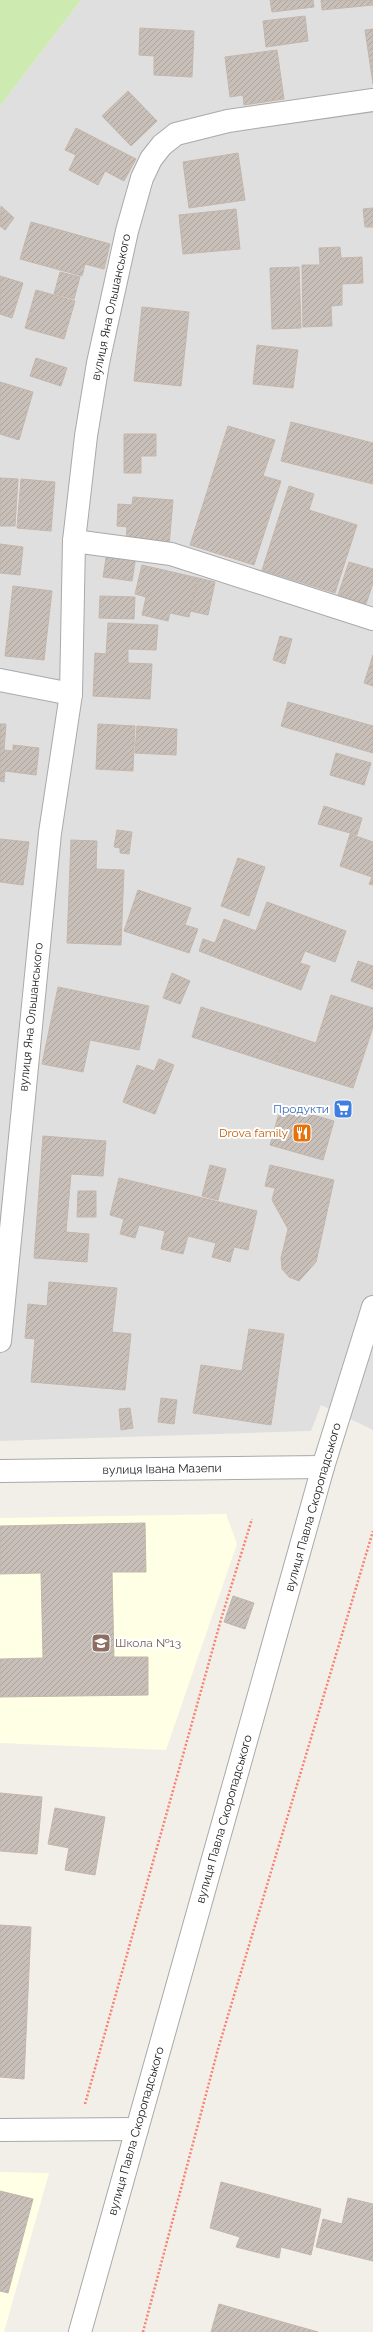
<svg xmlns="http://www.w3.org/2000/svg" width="373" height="2332" viewBox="0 0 373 2332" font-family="Raleway,sans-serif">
	<defs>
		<pattern id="building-hatch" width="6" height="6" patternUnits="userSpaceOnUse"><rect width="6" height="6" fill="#c7bfb8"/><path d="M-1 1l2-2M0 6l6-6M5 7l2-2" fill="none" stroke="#aba49e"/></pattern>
	</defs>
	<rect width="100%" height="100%" fill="#f2efe9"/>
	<polygon fill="#e0dfdf" points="81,0 373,0 373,1430 321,1405 311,1431 0,1441 0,106"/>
	<g fill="#ffffe5">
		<polygon points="226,1514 237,1544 166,1750 0,1743 0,1518"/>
		<polygon points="0,2172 49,2173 4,2332 0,2332"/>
	</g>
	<polygon fill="#cdebb0" points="0,0 81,0 0,106"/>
	<g fill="url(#building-hatch)" stroke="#c4b6ab">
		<polygon points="270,0 313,0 314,7 272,12"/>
		<polygon points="321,0 373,0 373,5 322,10"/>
		<polygon points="305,16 308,41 266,47 263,21"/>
		<polygon points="140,28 194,31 192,77 154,75 154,56 139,55"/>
		<polygon points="373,29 373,84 365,30"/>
		<polygon points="277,50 284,99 244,105 243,95 230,97 225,57"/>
		<polygon points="128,91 157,121 131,146 102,116"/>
		<polygon points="76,128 136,159 124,181 105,171 98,185 69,170 76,155 65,150"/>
		<polygon points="238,153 245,200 189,208 183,162"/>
		<polygon points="1,206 14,218 5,230 0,226"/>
		<polygon points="373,208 373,227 365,227 363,209"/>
		<polygon points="236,209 240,249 183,254 179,215"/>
		<polygon points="31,222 110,244 104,269 85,264 82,276 20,259"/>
		<polygon points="340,247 341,258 362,257 363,283 342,284 342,305 331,306 332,326 303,327 302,265 320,265 319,248"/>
		<polygon points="299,267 301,328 272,329 270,268"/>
		<polygon points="60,272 80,277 74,299 54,294"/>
		<polygon points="0,276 23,283 12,318 0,314"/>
		<polygon points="36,290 75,301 64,339 25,328"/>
		<polygon points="142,307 189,312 181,386 134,381"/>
		<polygon points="257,345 298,350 293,388 253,384"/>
		<polygon points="36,358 67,368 61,386 30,376"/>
		<polygon points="0,382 33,392 19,440 0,434"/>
		<polygon points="291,422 373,443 373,484 281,461"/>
		<polygon points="228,426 275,440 263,476 281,481 254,565 190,545"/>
		<polygon points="124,434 156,434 156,456 141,456 141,473 124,473"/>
		<polygon points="0,478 18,479 15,526 0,526"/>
		<polygon points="21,479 55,482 51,531 17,528"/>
		<polygon points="289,486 314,494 309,510 357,525 335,593 262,570"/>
		<polygon points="133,497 173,500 169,546 126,543 127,527 117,526 118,504 132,505"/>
		<polygon points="0,544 23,547 20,575 0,573"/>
		<polygon points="107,552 136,556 132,581 103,577"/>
		<polygon points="349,562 373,569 373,583 366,604 338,595"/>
		<polygon points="142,565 198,578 189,617 170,613 168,621 142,615 146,597 135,594"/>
		<polygon points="198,578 215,582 208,615 190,611"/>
		<polygon points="13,586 52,591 44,660 5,656"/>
		<polygon points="100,596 135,597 134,619 99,618"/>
		<polygon points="108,623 158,625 156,650 128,649 128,663 152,664 150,699 93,696 95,653 106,654"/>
		<polygon points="280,636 292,639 285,664 273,660"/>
		<polygon points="373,655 373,686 364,683"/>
		<polygon points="288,702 373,726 373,753 281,726"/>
		<polygon points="0,724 6,724 4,750 13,751 13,745 39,748 36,775 5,771 4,782 0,781"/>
		<polygon points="98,724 135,726 133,771 96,769"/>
		<polygon points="137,726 177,729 176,755 135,753"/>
		<polygon points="336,753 371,763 364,785 330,775"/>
		<polygon points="324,806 362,818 357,835 318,824"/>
		<polygon points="117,830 132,832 129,854 120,853 120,848 114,847"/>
		<polygon points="350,834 373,842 373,885 369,884 372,877 340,866"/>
		<polygon points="0,839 29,842 23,885 0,882"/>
		<polygon points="71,840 97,841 96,869 124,870 121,945 67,943"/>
		<polygon points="238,858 265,867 249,916 221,906"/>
		<polygon points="138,890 191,908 185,925 198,929 189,953 124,931"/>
		<polygon points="267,902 346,931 335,962 305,951 300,963 310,966 301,990 199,951 203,939 215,943 224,919 256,931"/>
		<polygon points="358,961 373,966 373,989 351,981"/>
		<polygon points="172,973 190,981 180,1004 163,998"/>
		<polygon points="58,987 149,1006 139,1050 90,1040 83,1072 42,1064"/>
		<polygon points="331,995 373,1008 373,1027 353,1088 275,1064 285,1033 316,1043"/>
		<polygon points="201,1007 285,1033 275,1064 192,1037"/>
		<polygon points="159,1059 174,1065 155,1114 123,1102 137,1065 154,1071"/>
		<polygon points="281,1106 334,1121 323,1160 270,1145"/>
		<polygon points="43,1136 106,1141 103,1176 71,1174 66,1232 89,1234 87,1262 34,1258"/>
		<polygon points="210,1165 226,1169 218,1200 202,1196"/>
		<polygon points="270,1165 334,1180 316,1262 299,1281 289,1277 282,1269 281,1258 288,1229 272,1200 275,1188 265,1186"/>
		<polygon points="119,1178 257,1211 248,1250 234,1247 230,1262 212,1257 216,1243 188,1236 183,1254 161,1249 165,1231 139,1225 135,1238 120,1234 124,1219 110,1215"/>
		<polygon points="78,1191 96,1191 96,1217 77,1217"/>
		<polygon points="49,1282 117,1288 112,1332 131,1334 125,1390 31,1382 35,1339 25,1338 28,1304 47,1306"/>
		<polygon points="249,1329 284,1334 271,1425 193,1413 201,1365 242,1371"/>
		<polygon points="161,1398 177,1400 174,1424 158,1422"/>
		<polygon points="130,1408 133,1428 121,1430 119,1409"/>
		<polygon points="145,1523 146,1572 112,1572 114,1657 148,1657 148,1695 0,1697 0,1659 43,1658 41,1573 0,1574 0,1526"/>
		<polygon points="233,1596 254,1603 245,1629 224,1622"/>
		<polygon points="0,1793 42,1797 37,1854 0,1851"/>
		<polygon points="55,1808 105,1817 95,1875 65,1870 69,1848 48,1844"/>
		<polygon points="0,1925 31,1927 24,2079 0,2077"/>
		<polygon points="221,2182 321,2209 311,2255 281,2247 279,2258 236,2247 240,2237 210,2228"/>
		<polygon points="0,2191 33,2199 8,2293 0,2291"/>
		<polygon points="348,2198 373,2204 373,2261 316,2247 323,2219 342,2224"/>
		<polygon points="219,2304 318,2332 211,2332"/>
	</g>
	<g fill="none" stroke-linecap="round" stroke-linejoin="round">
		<g stroke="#a9a9a9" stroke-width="24">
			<g id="minor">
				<polyline points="74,541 171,554 373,619"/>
				<polyline points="0,680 71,694"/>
				<polyline points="0,1341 50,833 71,694 74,541 86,436 98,363 127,231 142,178 151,159 162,145 176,134 228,121 373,100"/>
				<polyline points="0,1471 323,1467"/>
				<polyline points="0,2130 137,2129"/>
				<polyline points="80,2332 323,1467 373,1307"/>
			</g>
		</g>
		<g stroke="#fa8072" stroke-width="2.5" stroke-dasharray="2 2" stroke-linecap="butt">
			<polyline points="85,2104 222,1616 252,1519"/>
			<polyline points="143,2332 218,2049 373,1531"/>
		</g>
		<use href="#minor" stroke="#fff" stroke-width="22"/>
	</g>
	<defs>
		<g id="supermarket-square" transform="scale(1)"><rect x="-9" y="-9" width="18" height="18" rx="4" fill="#3f7fe0" stroke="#fff"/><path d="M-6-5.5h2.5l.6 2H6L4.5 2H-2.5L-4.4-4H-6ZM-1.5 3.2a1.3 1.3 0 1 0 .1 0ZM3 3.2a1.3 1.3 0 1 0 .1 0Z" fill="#fff"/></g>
		<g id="restaurant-square" transform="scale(1)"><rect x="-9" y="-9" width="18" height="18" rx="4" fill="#e8710a" stroke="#fff"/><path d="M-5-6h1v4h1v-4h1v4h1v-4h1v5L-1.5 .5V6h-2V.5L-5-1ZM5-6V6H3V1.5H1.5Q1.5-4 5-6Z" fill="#fff"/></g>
		<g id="school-square" transform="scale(1)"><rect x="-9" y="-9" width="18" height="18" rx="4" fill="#8d6e63" stroke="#fff"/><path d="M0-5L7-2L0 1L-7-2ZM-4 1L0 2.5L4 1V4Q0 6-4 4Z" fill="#fff"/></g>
	</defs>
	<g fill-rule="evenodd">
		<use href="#supermarket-square" x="343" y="1109"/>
		<use href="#restaurant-square" x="302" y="1133"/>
		<use href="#school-square" x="101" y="1643"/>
	</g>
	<g text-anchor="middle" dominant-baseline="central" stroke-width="4" stroke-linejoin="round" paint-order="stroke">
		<g font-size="12" fill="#222" stroke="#fff">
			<text transform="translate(111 307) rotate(-78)">вулиця Яна Ольшанського</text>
			<text transform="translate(31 1017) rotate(-84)">вулиця Яна Ольшанського</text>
			<text transform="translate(162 1469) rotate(-1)">вулиця Івана Мазепи</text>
			<text transform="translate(313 1507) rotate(-74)">вулиця Павла Скоропадського</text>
			<text transform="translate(224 1819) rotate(-74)">вулиця Павла Скоропадського</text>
			<text transform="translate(136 2131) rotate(-74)">вулиця Павла Скоропадського</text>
		</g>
		<g font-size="12" fill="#366cbe" stroke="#fff" text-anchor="end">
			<text x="329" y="1109">Продукти</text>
		</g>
		<g font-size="12" fill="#c56008" stroke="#fff" text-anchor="end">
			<text x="288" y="1133">Drova family</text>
		</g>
		<g font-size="12" fill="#785e54" stroke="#fff" text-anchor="start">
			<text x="115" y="1643">Школа №13</text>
		</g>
	</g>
</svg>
